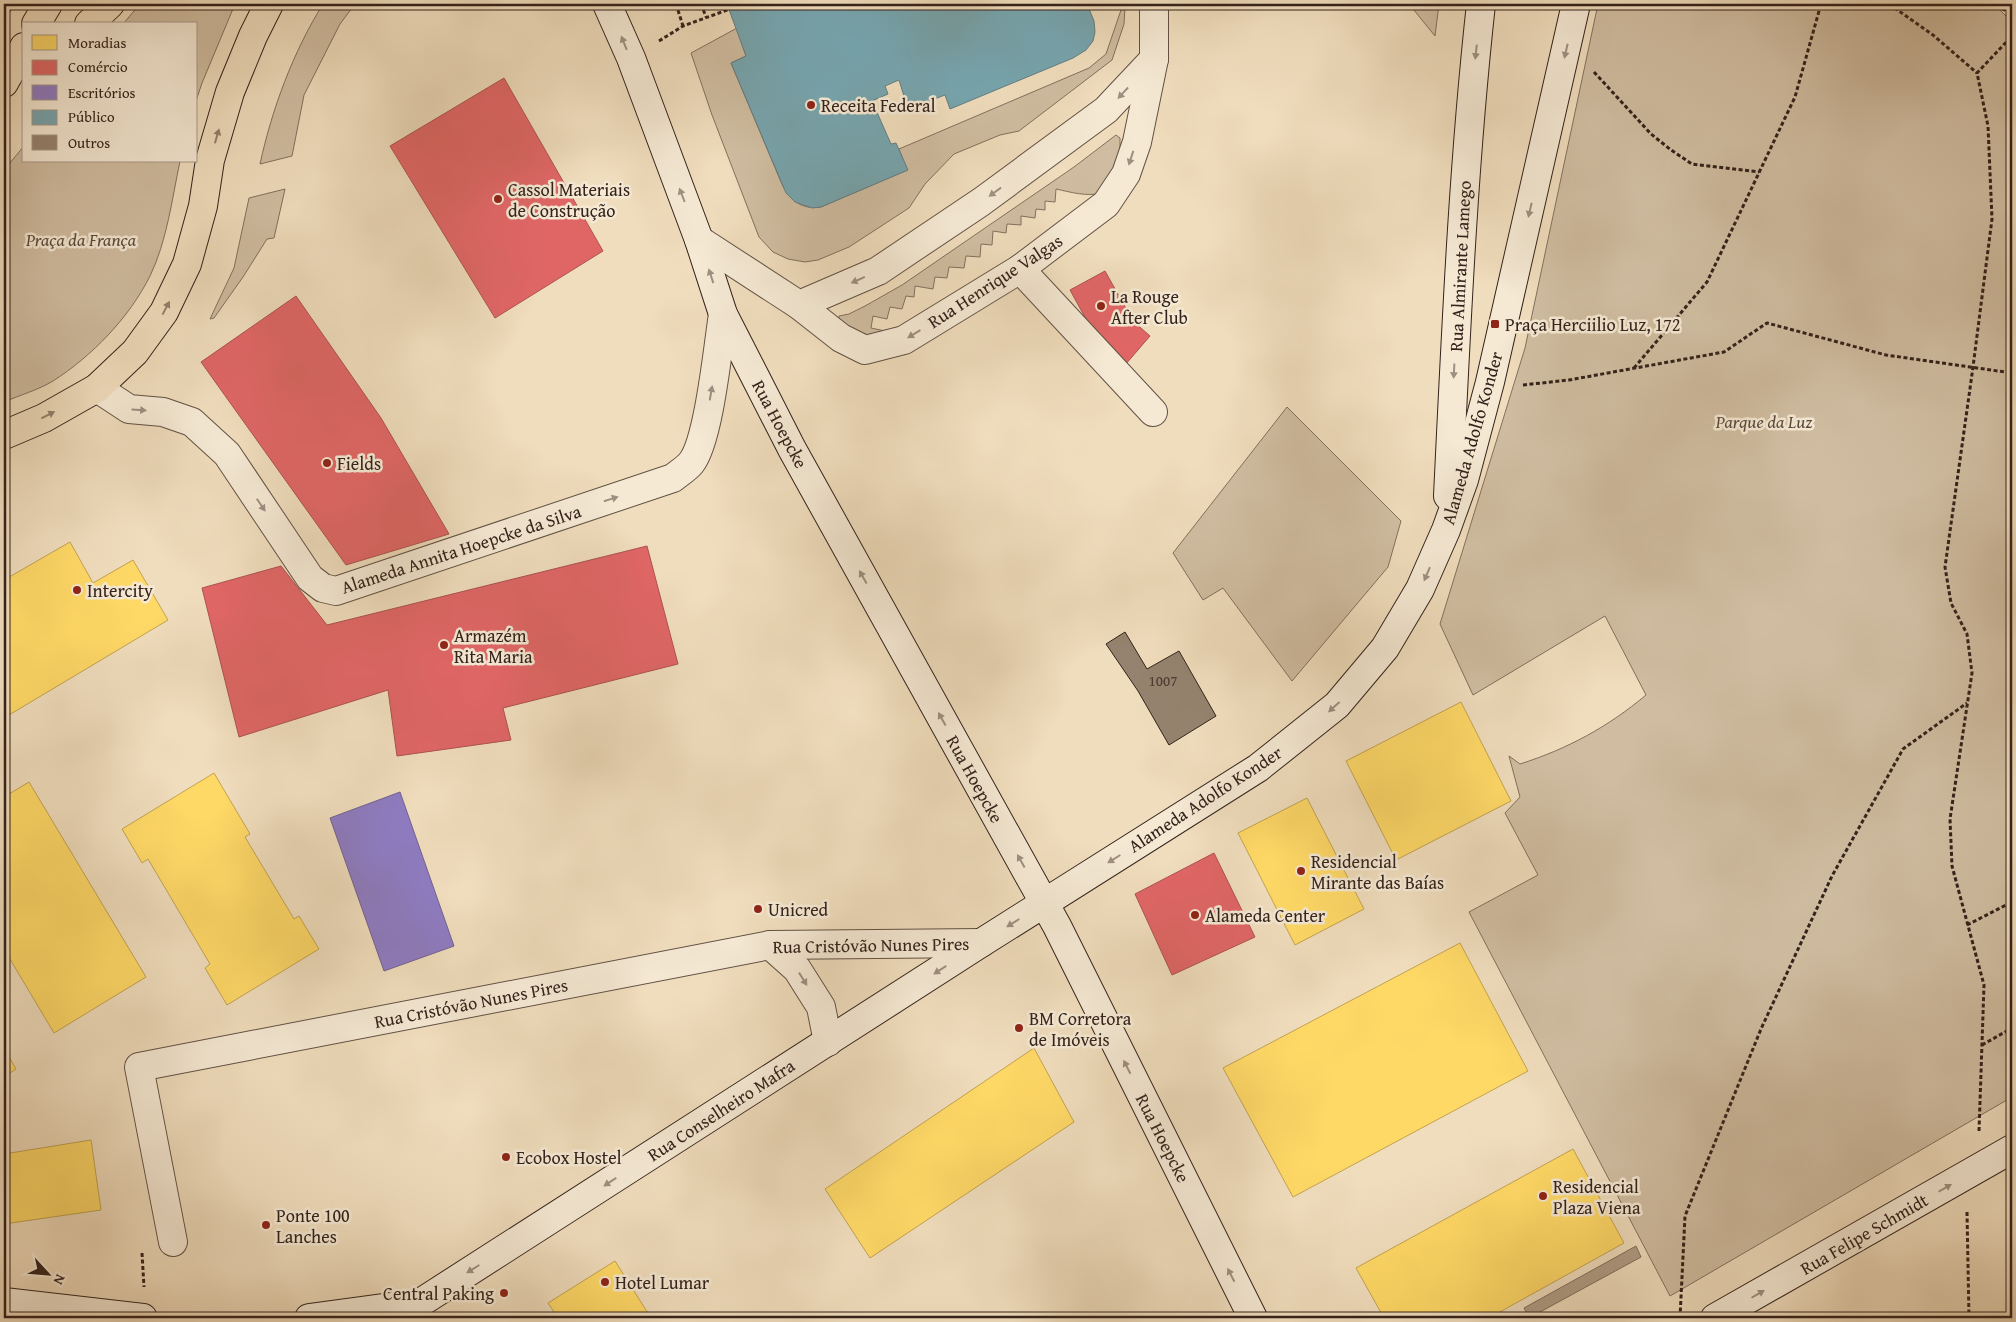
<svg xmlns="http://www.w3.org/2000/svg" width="2016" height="1322" viewBox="0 0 2016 1322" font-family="'Gentium Book Plus',serif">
	<rect width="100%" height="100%" fill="#f0ddbd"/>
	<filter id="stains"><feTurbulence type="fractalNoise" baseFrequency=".004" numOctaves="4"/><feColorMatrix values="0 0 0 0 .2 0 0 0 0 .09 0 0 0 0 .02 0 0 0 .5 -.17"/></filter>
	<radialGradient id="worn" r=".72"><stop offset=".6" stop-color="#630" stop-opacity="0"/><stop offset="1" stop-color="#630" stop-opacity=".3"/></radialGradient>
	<g fill="#d0bda1" stroke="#82705e">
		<polygon points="4,4 15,4 4,21"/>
		<polygon points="140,4 235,4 202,83 196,101 196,24 123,24"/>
		<path d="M 323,4 L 355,4 L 340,24 L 304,95 L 292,156 L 260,164 C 272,109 293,52 323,4 Z"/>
		<polygon points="1409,4 1439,4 1435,36"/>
		<path d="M 1598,4 L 1994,4 L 2012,22 L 2012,1097 L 1670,1296 L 1469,912 L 1538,875 L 1505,813 L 1520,797 L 1509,756 L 1520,764 C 1567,749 1608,727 1646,695 L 1605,616 L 1473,695 L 1440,624 L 1525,348 Z"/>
		<path d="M 1122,7 L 1125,7 L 1124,24 L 1112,60 L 1019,131 L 1000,135 L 954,154 L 925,184 L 909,208 L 849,247 L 818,260 L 805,262 L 788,259 L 773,252 L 759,237 L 712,115 L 691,53 L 737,28 L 746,56 L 731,63 L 781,182 C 789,200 801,210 821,207 L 907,170 L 899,149 L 1089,68 L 1106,54 Z"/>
		<path d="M 1116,135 L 1120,138 L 1120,159 L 1101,193 C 1087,197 1070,192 1056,189 L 1055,202 L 1045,201 L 1045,210 L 1036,209 L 1035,218 L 1021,216 L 1021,225 L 1007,224 L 1006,233 L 993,231 L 992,245 L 981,244 L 980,257 L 966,256 L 964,268 L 949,267 L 947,278 L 935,277 L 933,289 L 915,286 L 914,297 L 906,296 L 902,309 L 890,307 L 887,319 L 873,316 L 871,328 L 890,332 L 889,338 L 856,335 L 839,320 L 839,316 L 849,314 L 865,306 L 902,285 L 1074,167 Z"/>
		<path d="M 24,146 L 24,161 L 180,161 C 172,199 167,241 150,276 C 129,318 92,356 53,381 C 38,390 20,395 4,402 L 4,170 Z"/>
		<polygon points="285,189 274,238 267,239 243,277 214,318 210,319 234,268 249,198"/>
		<polygon points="1287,407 1401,521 1388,567 1292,681 1223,588 1203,600 1173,553"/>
	</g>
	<polygon fill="#b09d86" stroke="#7e6c5b" points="1636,1246 1641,1257 1529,1318 1524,1308"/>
	<g fill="#ffd966" stroke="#c2a250">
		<polygon points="70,542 93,583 133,560 168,620 4,718 4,580"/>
		<polygon points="1461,702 1511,801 1396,860 1346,761"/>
		<polygon points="214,773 250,834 245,837 294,919 299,916 319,949 227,1005 205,968 210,964 148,859 142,863 122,829"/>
		<polygon points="29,782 146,977 54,1033 4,949 4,797"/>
		<polygon points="1307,798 1364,909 1295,945 1238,833"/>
		<polygon points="1460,943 1528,1071 1293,1197 1223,1068"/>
		<polygon points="4,1048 16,1069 4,1077"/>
		<polygon points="1034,1048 1074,1122 870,1258 825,1189"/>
		<polygon points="91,1140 101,1210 4,1224 4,1154"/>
		<polygon points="1573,1149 1624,1243 1489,1318 1384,1318 1356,1268"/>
		<polygon points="615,1261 651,1318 558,1318 548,1303"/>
	</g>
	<g fill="#e06666" stroke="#ac5250">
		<polygon points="504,78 603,251 495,318 390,146"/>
		<polygon points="1105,271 1133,321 1150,336 1125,365 1098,341 1070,290"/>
		<polygon points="296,296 381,418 449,534 346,565 201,362"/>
		<polygon points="647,546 678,664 503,708 511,740 397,756 388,690 239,737 202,588 281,566 327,625"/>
		<polygon points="1214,853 1255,937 1172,975 1135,894"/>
	</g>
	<polygon fill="#8e7cc3" stroke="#736191" points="400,792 454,946 384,971 330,818"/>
	<polygon fill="#76a5af" stroke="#627e83" points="727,4 1087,4 1094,21 1095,32 1093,41 1086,50 1073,58 950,109 945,95 908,109 899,80 885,86 888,94 872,101 891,144 896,143 908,170 821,207 812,208 795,202 786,193 731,63 746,56"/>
	<polygon fill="#95836f" stroke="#33221b" points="1125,632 1147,669 1179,651 1216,716 1169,745 1138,691 1106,644"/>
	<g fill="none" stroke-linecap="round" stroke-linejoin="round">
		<g stroke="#625144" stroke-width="30">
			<g id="street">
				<polyline points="699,240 799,305 878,271 981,202 1106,110 1154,59 1154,4"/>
				<polyline points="1020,269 1153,412"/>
				<polyline points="799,305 841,338 865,350 904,340 1020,269 1106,204 1126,174 1137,142 1154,59"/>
				<path d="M 97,388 L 129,409 L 163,412 L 192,422 L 227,454 L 310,578 L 323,588 L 336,591 L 673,478 C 679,473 686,469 691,463 C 709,441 718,346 723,314"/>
				<polyline points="770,945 797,969 821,1007 828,1042"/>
				<polyline points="173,1242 139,1067 770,945 981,943"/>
			</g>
		</g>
		<g stroke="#33221b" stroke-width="30">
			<g id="secondary">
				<polyline points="607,4 631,58 699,240 723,314 792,449 1057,926 1253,1318"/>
				<path d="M 1448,496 C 1456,331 1463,167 1481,4"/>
				<polyline points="4,1302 143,1318"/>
				<polyline points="309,1318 420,1303 981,943 1258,768 1337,705 1385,648 1420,589 1446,530 1464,480 1490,382 1576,4"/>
				<polyline points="1715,1318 2012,1149"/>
			</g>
		</g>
		<g stroke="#33221b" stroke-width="30">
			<g id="primary">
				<polyline points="36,24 48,4"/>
				<polyline points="89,24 110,4"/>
				<polyline points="4,83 24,47"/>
				<polyline points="4,435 44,418 97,388 135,352 164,312 187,264 203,206 210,160 230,92 253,36 269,4"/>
			</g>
		</g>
		<g stroke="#33221b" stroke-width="3" stroke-dasharray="4 2.5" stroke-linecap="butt">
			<polyline points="676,4 683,26"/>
			<polyline points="701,4 706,17"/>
			<polyline points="1889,4 1933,35 1977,73"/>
			<polyline points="1997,4 2012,16"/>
			<polyline points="659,41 683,26 730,9"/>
			<polyline points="1594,72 1651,134 1671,150 1692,164 1759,172"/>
			<polyline points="1634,368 1707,282 1795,97 1821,4"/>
			<polyline points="1523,385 1569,380 1724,352 1767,323 1886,355 2012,373"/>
			<polyline points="1967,925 2012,902"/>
			<polyline points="1982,1045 2012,1028"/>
			<polyline points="1979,1131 1984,985 1952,866 1950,819 1972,673 1967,634 1951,603 1945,567 1973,367 1992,219 1988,126 1977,73 2012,36"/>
			<polyline points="1967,1212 1969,1318"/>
			<polyline points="142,1253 144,1287"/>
			<polyline points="1680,1318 1685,1216 1761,1029 1832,876 1903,749 1967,703"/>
		</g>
		<use href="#street" stroke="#f5e9d4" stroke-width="28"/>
		<use href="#secondary" stroke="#f5e9d4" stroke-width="28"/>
		<use href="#primary" stroke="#f0ddbd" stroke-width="28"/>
	</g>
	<defs><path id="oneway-solid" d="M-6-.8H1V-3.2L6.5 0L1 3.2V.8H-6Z" transform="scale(1.25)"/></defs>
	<g fill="#9e8f81">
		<use href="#oneway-solid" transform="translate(624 43) rotate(-112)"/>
		<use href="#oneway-solid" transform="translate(1566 51) rotate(103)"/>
		<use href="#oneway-solid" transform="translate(1476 52) rotate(96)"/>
		<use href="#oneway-solid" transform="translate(1123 93) rotate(133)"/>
		<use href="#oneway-solid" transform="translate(1131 158) rotate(108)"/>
		<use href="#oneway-solid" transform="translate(995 192) rotate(144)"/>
		<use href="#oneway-solid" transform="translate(682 195) rotate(-111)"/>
		<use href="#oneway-solid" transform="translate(1530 210) rotate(103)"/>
		<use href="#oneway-solid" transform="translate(711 276) rotate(-108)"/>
		<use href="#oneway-solid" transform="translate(858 280) rotate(156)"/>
		<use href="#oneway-solid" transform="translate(914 334) rotate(149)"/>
		<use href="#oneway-solid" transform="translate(1454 371) rotate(93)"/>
		<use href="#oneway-solid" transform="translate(711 393) rotate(-80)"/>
		<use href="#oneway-solid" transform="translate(139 410) rotate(4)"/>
		<use href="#oneway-solid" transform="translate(611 499) rotate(-18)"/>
		<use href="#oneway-solid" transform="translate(261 505) rotate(56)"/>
		<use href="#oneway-solid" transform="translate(1427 574) rotate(113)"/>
		<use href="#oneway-solid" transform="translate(863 577) rotate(-119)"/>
		<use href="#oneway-solid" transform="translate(1334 707) rotate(138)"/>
		<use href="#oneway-solid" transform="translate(942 719) rotate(-119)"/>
		<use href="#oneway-solid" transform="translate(1114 859) rotate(148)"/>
		<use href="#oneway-solid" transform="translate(1021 861) rotate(-119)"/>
		<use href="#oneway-solid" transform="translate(1013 923) rotate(148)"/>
		<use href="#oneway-solid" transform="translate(940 970) rotate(147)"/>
		<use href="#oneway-solid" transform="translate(803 979) rotate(58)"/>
		<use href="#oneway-solid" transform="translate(1127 1067) rotate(-117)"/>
		<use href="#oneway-solid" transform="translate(610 1182) rotate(147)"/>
		<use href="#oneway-solid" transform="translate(1945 1188) rotate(-30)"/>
		<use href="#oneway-solid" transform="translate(473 1269) rotate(148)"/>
		<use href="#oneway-solid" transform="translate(1231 1275) rotate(-117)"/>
		<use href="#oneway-solid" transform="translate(1758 1294) rotate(-30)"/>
	</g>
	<g fill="#92806c">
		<use href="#oneway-solid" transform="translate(217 136) rotate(-74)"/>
		<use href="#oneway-solid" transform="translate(166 308) rotate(-62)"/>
		<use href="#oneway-solid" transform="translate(48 415) rotate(-27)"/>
	</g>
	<g fill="#8f2418" stroke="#f5e9d4" stroke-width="2">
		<circle cx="811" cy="105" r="5"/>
		<circle cx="498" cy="199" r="5"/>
		<circle cx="1101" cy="306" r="5"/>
		<rect x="1490" y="319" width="10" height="10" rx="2.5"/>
		<circle cx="327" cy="463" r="5"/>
		<circle cx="77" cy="590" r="5"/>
		<circle cx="444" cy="645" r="5"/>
		<circle cx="1301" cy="871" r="5"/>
		<circle cx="758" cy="909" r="5"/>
		<circle cx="1195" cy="915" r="5"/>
		<circle cx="1019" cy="1028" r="5"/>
		<circle cx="506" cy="1157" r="5"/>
		<circle cx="1543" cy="1196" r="5"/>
		<circle cx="266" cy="1225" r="5"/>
		<circle cx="605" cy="1282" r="5"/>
		<circle cx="504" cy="1293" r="5"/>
	</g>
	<g text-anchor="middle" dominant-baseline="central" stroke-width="5" stroke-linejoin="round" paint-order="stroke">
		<g font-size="15" fill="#4c3a30">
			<text x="1163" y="680">1007</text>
		</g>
		<g font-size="18" fill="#33221b" stroke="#f5e9d4" text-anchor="start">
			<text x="821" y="105">Receita Federal</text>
			<text x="508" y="189">Cassol Materiais<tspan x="508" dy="21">de Construção</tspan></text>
			<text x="1111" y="296">La Rouge<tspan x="1111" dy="21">After Club</tspan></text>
			<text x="1505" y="324">Praça Herciilio Luz, 172</text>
			<text x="337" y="463">Fields</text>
			<text x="87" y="590">Intercity</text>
			<text x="454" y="635">Armazém<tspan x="454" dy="21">Rita Maria</tspan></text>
			<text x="1311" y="861">Residencial<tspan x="1311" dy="21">Mirante das Baías</tspan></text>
			<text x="768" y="909">Unicred</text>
			<text x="1205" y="915">Alameda Center</text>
			<text x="1029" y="1018">BM Corretora<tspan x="1029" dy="21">de Imóveis</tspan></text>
			<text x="516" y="1157">Ecobox Hostel</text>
			<text x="1553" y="1186">Residencial<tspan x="1553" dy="21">Plaza Viena</tspan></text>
			<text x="276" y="1215">Ponte 100<tspan x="276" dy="21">Lanches</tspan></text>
			<text x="615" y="1282">Hotel Lumar</text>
			<text x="494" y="1293" text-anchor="end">Central Paking</text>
		</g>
		<g font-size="18" font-style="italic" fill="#5a493c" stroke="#f5e9d4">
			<text x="81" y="239">Praça da França</text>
			<text x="1764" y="421">Parque da Luz</text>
		</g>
		<g font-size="18" fill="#33221b" stroke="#f5e9d4">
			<text transform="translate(1460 266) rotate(-87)">Rua Almirante Lamego</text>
			<text transform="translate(995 281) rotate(-33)">Rua Henrique Valgas</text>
			<text transform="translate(780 424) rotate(62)">Rua Hoepcke</text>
			<text transform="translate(1472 438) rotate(-74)">Alameda Adolfo Konder</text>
			<text transform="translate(461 549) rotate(-18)">Alameda Annita Hoepcke da Silva</text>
			<text transform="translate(975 779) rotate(61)">Rua Hoepcke</text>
			<text transform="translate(1205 799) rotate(-33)">Alameda Adolfo Konder</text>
			<text transform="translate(871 945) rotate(-1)">Rua Cristóvão Nunes Pires</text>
			<text transform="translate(471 1003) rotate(-11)">Rua Cristóvão Nunes Pires</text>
			<text transform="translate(721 1110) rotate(-33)">Rua Conselheiro Mafra</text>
			<text transform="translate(1163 1138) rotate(63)">Rua Hoepcke</text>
			<text transform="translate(1864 1234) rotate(-30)">Rua Felipe Schmidt</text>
		</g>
	</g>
	<rect width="2016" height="1322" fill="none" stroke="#f0ddbd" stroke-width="20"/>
	<rect x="5" y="5" width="2006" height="1312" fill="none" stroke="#33221b" stroke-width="2.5"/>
	<rect x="10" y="10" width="1996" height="1302" fill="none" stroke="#33221b"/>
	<rect x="22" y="22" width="175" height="140" fill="#f5e9d4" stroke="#a7998a"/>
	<rect x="32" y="35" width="25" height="15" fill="#ffd966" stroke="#a7998a"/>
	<text x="68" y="48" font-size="15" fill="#33221b">Moradias</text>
	<rect x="32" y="60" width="25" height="15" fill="#e06666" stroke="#a7998a"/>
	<text x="68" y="72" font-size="15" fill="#33221b">Comércio</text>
	<rect x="32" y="85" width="25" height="15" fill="#8e7cc3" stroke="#a7998a"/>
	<text x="68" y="98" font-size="15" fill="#33221b">Escritórios</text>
	<rect x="32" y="110" width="25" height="15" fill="#76a5af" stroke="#a7998a"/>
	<text x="68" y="122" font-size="15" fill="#33221b">Público</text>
	<rect x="32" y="135" width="25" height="15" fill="#95836f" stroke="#a7998a"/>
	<text x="68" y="148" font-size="15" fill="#33221b">Outros</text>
	<g transform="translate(48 1274) rotate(116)" stroke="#f5e9d4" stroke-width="4" paint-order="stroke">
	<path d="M0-4L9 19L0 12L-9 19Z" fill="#33221b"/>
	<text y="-8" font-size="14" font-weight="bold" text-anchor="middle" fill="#33221b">N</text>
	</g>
	<rect width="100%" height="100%" filter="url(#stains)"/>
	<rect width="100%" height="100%" fill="url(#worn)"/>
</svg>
